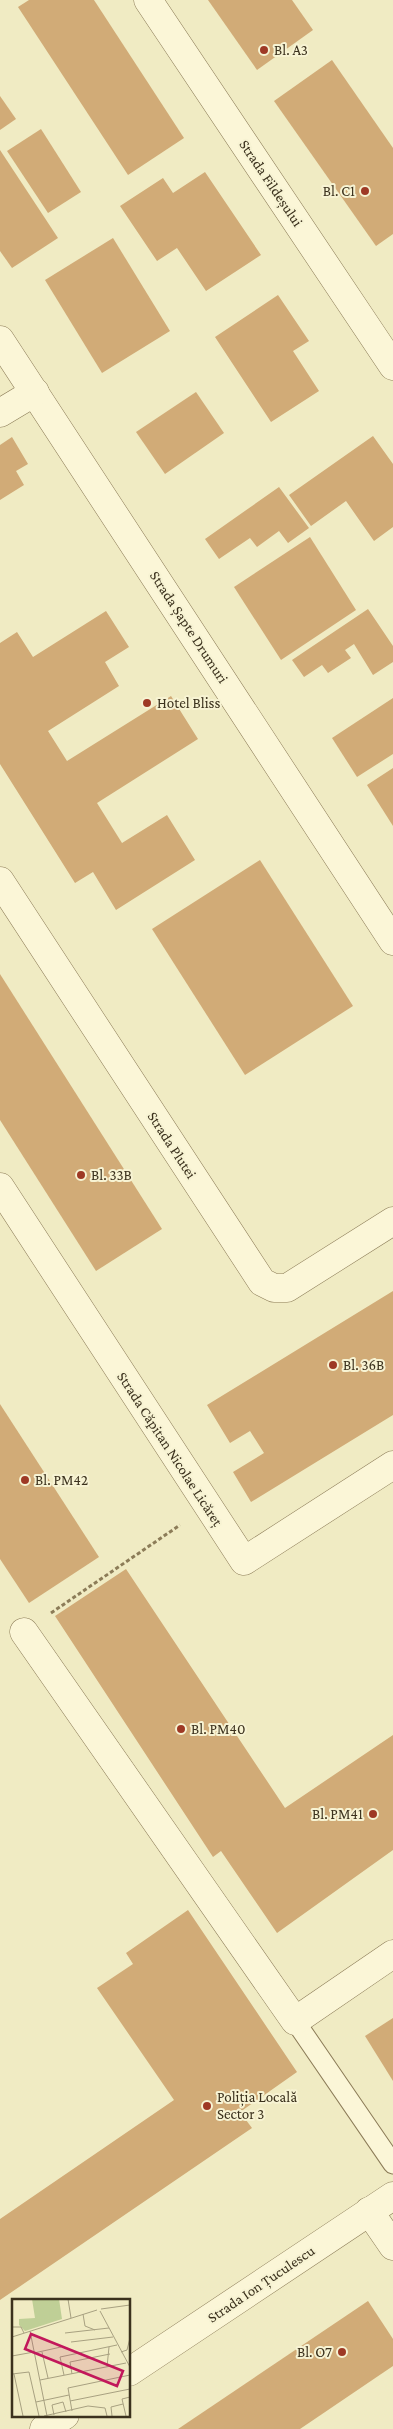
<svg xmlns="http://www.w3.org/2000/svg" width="393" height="2429" viewBox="0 0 393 2429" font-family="'Crimson Pro',serif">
	<rect width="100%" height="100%" fill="#f0ebc3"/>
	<g fill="#d1ab77">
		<polygon points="29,0 94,0 184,138 128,175 18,7"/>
		<polygon points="208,0 292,0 313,30 257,70"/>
		<polygon points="332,60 393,148 393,234 376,246 274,101"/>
		<polygon points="0,96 16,119 0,130"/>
		<polygon points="41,129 81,192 48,213 7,151"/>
		<polygon points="0,150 58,238 12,268 0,251"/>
		<polygon points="205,172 261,255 206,291 177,248 157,261 120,206 163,178 173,193"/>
		<polygon points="113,238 170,331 102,373 45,280"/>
		<polygon points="278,295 309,341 293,351 319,391 271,422 215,337"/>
		<polygon points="196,392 224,433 165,474 136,432"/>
		<polygon points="373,436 393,464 393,527 374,541 346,501 311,526 289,495"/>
		<polygon points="12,437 28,464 16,471 24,485 0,500 0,445"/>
		<polygon points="279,487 309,528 288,543 279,531 257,547 250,538 219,559 205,539"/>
		<polygon points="310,537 356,610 281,660 234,587"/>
		<polygon points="368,609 393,646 393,662 373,675 354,644 345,650 351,658 328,673 322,665 304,677 292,660"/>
		<polygon points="106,611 129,647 105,662 119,686 48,731 67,761 171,696 198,739 97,803 122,843 167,815 195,860 116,910 93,872 75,883 0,764 0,643 17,632 33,657"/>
		<polygon points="393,698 393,754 357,777 332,738"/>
		<polygon points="393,768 393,826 367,785"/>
		<polygon points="260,860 353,1006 245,1075 152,929"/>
		<polygon points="0,974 162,1229 96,1271 0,1120"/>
		<polygon points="393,1291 393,1415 251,1502 233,1472 264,1453 250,1431 230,1443 207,1405"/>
		<polygon points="0,1404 99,1557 29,1603 0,1559"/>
		<polygon points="126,1569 285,1808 393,1735 393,1850 277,1933 221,1851 213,1857 55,1616"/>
		<polygon points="188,1910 297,2072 240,2112 252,2128 0,2300 0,2219 174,2100 97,1988 133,1964 126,1953"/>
		<polygon points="393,2018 393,2081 365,2036"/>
		<polygon points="368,2301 393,2339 393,2366 300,2429 178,2429"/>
	</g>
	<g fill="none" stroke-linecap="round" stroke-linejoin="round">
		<g stroke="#8c7c58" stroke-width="21">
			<polyline id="service" points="295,2021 393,2164"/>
		</g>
		<g stroke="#8c7c58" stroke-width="29">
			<g id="minor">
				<polyline points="148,0 393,366"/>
				<polyline points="0,340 393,941"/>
				<polyline points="0,413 35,392"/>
				<polyline points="0,881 262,1282 274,1288 287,1288 393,1221"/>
				<polyline points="0,1187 244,1561 393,1465"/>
				<polyline points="24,1632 295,2021 393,1954"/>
				<polyline points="369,2211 393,2246"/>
				<polyline points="129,2372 393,2196"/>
				<polyline points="44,2429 65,2415"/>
			</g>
		</g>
		<polyline stroke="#8c7c58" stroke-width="3" stroke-dasharray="4 2.5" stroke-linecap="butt" points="51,1613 180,1525"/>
		<use href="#service" stroke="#fbf6d7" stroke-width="19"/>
		<use href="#minor" stroke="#fbf6d7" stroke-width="28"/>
	</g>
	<g fill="#9e3925" stroke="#f7f3d3" stroke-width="2">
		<circle cx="264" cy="50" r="5"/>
		<circle cx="365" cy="191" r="5"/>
		<circle cx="147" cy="703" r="5"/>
		<circle cx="81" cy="1175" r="5"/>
		<circle cx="333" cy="1365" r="5"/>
		<circle cx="25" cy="1480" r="5"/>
		<circle cx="181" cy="1729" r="5"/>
		<circle cx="373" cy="1814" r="5"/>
		<circle cx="207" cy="2106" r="5"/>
		<circle cx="342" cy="2352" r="5"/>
	</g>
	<g text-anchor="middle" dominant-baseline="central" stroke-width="4" stroke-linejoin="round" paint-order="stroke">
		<g font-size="15" fill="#3b311d" stroke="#f7f3d3" text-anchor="start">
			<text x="274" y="50">Bl. A3</text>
			<text x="355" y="191" text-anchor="end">Bl. C1</text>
			<text x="157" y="703">Hotel Bliss</text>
			<text x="91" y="1175">Bl. 33B</text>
			<text x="343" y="1365">Bl. 36B</text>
			<text x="35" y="1480">Bl. PM42</text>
			<text x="191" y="1729">Bl. PM40</text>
			<text x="363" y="1814" text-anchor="end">Bl. PM41</text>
			<text x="217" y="2097">Poliția Locală<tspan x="217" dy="17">Sector 3</tspan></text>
			<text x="332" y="2352" text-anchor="end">Bl. O7</text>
		</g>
		<g font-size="15" fill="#3b311d" stroke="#f7f3d3">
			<text transform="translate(271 183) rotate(56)">Strada Fildeșului</text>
			<text transform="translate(189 627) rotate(57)">Strada Șapte Drumuri</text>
			<text transform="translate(172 1145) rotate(57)">Strada Plutei</text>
			<text transform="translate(170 1449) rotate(57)">Strada Căpitan Nicolae Licăreț</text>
			<text transform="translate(261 2284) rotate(-34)">Strada Ion Țuculescu</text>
		</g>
	</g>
	<g transform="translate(12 2299)">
		<rect width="118" height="118" fill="#f0ebc3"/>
		<path d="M 20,0 L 47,0 L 50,20 L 13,32 L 7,26 L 7,20 L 23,19 Z" fill="#bfcf96"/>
		<path fill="none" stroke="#a8a181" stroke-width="1" d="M 56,0 L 59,19M 89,10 L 118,6M 88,12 L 118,68M 71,15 L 73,27 L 83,31M 0,28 L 9,28 L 12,34M 18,32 L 35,117M 53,34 L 97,29M 0,38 L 85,11M 59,43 L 101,38M 30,53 L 36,79M 109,53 L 115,51 L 118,39M 22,54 L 49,48M 0,57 L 22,53M 95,68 L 97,48M 0,75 L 17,73 L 27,117M 2,75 L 11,117M 60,75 L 58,63 L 98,55M 52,76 L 48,58 L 105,46M 28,81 L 114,64M 58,102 L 118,90M 24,103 L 57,96M 60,112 L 56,89 L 118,76M 42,116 L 40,106 L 51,103 L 54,113M 32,117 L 76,107 L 93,109 L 95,117M 100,117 L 99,108 L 111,105M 114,117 L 110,100 L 118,98"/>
		<path fill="#c2185b" fill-opacity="0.15" stroke="#c2185b" stroke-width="2.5" d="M 19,35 L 111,72 L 105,87 L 13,50 Z"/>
		<rect width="118" height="118" fill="none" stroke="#3b311d" stroke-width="2.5"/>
	</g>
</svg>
